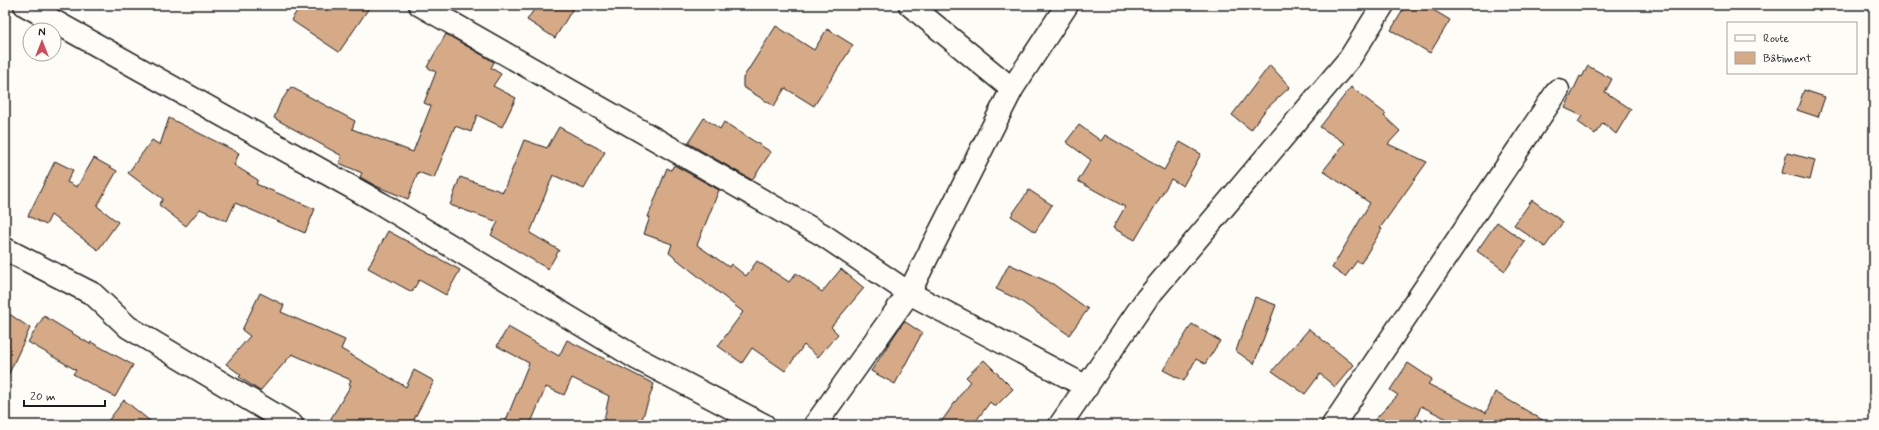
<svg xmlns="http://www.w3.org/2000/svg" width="1879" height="430" viewBox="0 0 1879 430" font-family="Mynerve,sans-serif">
	<rect width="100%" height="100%" fill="#fdfcf7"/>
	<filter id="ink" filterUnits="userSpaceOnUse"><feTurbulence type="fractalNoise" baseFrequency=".025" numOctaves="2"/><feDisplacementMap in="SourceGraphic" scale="8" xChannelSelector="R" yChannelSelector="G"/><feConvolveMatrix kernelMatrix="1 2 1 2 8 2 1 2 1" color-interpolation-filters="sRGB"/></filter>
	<g filter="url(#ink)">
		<g fill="#d6aa87" stroke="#1c1c1c">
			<polygon points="301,5 371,5 339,52 291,20"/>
			<polygon points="537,5 575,5 555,38 527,20"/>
			<polygon points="1406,5 1425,5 1450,20 1430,53 1391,30"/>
			<polygon points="776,26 814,50 827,29 853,45 814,106 785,88 774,106 743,87 743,78"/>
			<polygon points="446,34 494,62 491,68 501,74 493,86 516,98 502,127 477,115 471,132 455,126 434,178 418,172 408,199 376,186 360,177 362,173 339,163 342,156 274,118 280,103 291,87 355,121 352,129 413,152 431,106 424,103 436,72 427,67"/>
			<polygon points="1270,65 1290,87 1266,109 1251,130 1232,115"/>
			<polygon points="1588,66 1612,79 1605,92 1631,109 1616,134 1603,123 1595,134 1578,122 1582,116 1565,108 1580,76 1582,77"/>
			<polygon points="1351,87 1386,114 1384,116 1400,131 1388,144 1427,162 1380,228 1382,229 1361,263 1357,261 1345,277 1332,268 1370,203 1323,171 1345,143 1320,127"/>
			<polygon points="1804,90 1825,97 1818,117 1797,110"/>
			<polygon points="169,118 239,153 234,165 258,180 256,184 315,209 305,233 235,203 227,221 200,209 186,226 159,205 163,199 128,173 152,140 160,145"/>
			<polygon points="704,118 720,129 724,122 771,152 752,180 688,143"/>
			<polygon points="1079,125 1101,141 1105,135 1164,170 1180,142 1201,154 1183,186 1171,179 1135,240 1113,228 1125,207 1078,181 1091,160 1066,142"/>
			<polygon points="559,127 605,152 584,189 553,175 530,233 559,250 548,269 491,235 498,222 450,205 460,177 503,192 524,140 547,148"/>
			<polygon points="1787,153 1815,160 1810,180 1782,173"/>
			<polygon points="94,158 117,171 97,206 118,222 98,250 51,215 46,225 28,216 55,161 73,170 67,182 77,187"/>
			<polygon points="674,165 719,190 697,245 729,267 731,264 746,276 757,261 789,282 796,273 822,292 841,269 864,288 831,327 838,334 818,357 804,345 785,371 752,348 742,363 718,346 743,312 669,253 672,244 644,234 650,217 648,217 667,168 671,170"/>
			<polygon points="1029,190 1052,205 1035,232 1011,216"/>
			<polygon points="1532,200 1563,222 1545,247 1514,225"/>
			<polygon points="1497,222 1525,242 1505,271 1477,251"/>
			<polygon points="388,231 460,270 446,295 419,280 412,292 368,268"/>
			<polygon points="1009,264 1053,284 1088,309 1069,335 1019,300 996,289"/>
			<polygon points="260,293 284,305 281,312 345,340 341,349 406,387 414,370 434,381 411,425 327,425 351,385 349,384 351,380 292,354 260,391 239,377 241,375 226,364 250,336 242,330"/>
			<polygon points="1255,297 1276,305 1254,364 1236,351"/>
			<polygon points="5,311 30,328 5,382"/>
			<polygon points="44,316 90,344 91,342 133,365 115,397 73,374 76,370 28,342"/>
			<polygon points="904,321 922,333 895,384 871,371"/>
			<polygon points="1192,324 1220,341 1205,364 1196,359 1184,381 1163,370"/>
			<polygon points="508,327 559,356 567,340 654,384 640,425 603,425 609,396 572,378 564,395 546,387 530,425 504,425 529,363 497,346"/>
			<polygon points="1309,329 1354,365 1335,387 1320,374 1305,394 1272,371"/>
			<polygon points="984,360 1013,389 995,407 990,402 973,425 939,425 970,381 966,377"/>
			<polygon points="1408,363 1432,379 1428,384 1486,413 1495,392 1551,425 1459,425 1421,406 1413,425 1370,425 1398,395 1390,390"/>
			<polygon points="124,400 155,425 105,425"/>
		</g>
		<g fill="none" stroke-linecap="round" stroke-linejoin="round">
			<g stroke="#1c1c1c" stroke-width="25">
				<g id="street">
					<polyline points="25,5 380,203 638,359 764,425"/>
					<polyline points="420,5 823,235 909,293 1087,387"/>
					<polyline points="910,5 1012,89"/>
					<polyline points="5,249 93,294 128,327 292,425"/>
					<polyline points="815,425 909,293 1012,89 1067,5"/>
					<polyline points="1060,425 1147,298 1350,58 1383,5"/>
					<polyline points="1333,425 1558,90"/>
				</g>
			</g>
			<use href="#street" stroke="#fdfcf7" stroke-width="22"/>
		</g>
	</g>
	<rect width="1879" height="430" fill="none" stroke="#fdfcf7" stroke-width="20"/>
	<rect x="10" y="10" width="1859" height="410" fill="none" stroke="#1c1c1c" stroke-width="1.5" filter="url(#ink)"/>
	<rect x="1727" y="22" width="130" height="52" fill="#fdfcf7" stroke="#a3a29f"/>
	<rect x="1735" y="35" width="20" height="6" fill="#fdfcf7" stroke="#a3a29f"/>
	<text x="1763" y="42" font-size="12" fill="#1c1c1c">Route</text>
	<rect x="1735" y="52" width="20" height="12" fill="#d6aa87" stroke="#a3a29f"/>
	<text x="1763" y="62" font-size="12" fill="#1c1c1c">Bâtiment</text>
	<g transform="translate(42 42)"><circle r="19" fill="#fdfcf7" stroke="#a3a29f"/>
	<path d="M0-3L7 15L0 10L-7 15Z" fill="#d1495b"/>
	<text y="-6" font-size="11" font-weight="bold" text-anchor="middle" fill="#1c1c1c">N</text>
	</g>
	<path d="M24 400v6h81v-6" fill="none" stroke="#1c1c1c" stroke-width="2"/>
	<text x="30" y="400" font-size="12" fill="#1c1c1c" stroke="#fdfcf7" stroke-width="3" paint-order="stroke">20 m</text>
</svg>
